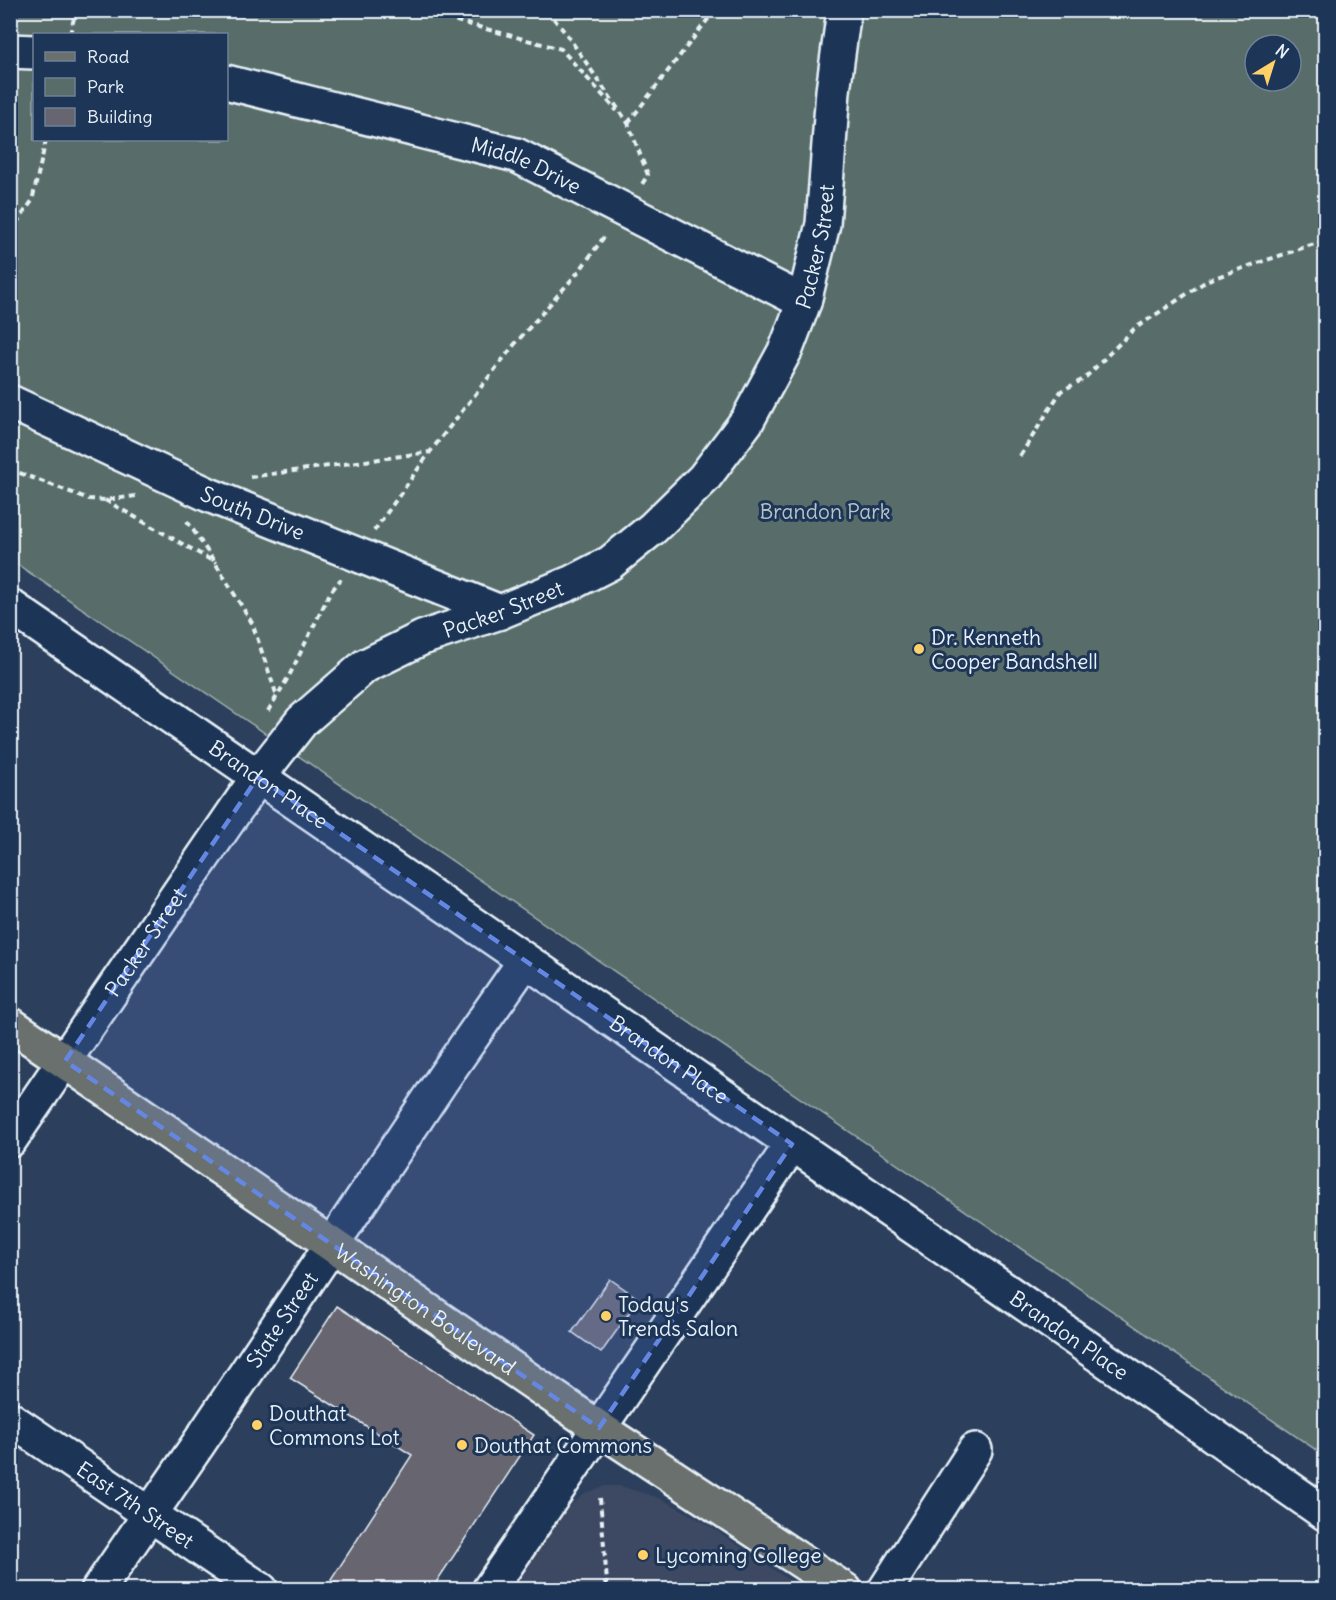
<svg xmlns="http://www.w3.org/2000/svg" width="1336" height="1600" viewBox="0 0 1336 1600" font-family="Delius,sans-serif">
	<rect width="100%" height="100%" fill="#2c3f5c"/>
	<filter id="ink" filterUnits="userSpaceOnUse"><feTurbulence type="fractalNoise" baseFrequency=".0167" numOctaves="2"/><feDisplacementMap in="SourceGraphic" scale="12" xChannelSelector="R" yChannelSelector="G"/><feConvolveMatrix kernelMatrix="1 2 1 2 8 2 1 2 1" color-interpolation-filters="sRGB"/></filter>
	<g filter="url(#ink)">
		<polygon fill="#3d4a62" points="605,1486 620,1486 659,1498 677,1507 705,1523 802,1589 510,1589 549,1532 571,1505 586,1493"/>
		<path fill="#586d69" stroke="#a0afb0" stroke-width="1.5" fill-rule="evenodd" d="M 10,11 L 1325,11 L 1325,1456 L 11,560 ZM 34,34 L 226,34 L 226,140 L 34,140 ZM 1255,45 L 1291,45 L 1291,81 L 1255,81 Z"/>
		<g fill="#666570" stroke="#e8f1f8" stroke-width="1.5">
			<polygon points="610,1279 639,1299 601,1353 572,1332"/>
			<polygon points="337,1306 534,1435 431,1590 346,1590 331,1580 412,1455 290,1378"/>
		</g>
		<g fill="none" stroke-linecap="round" stroke-linejoin="round">
			<g stroke="#e8f1f8" stroke-width="38">
				<g id="minor">
					<polyline points="10,51 34,52"/>
					<path id="s1" d="M 226,82 L 516,155 L 804,302"/>
					<path id="s2" d="M 10,402 L 209,495 L 500,612"/>
					<path id="s3" d="M 10,606 L 1008,1292 L 1326,1514"/>
					<path id="s4" d="M 10,1140 L 258,777 L 302,721 L 365,666 L 422,638 L 500,612 L 573,582 L 610,563 L 653,528 L 704,478 L 747,421 L 786,349 L 804,302 L 823,224 L 833,91 L 844,10"/>
					<path id="s5" d="M 10,1419 L 261,1590"/>
					<path id="s6" d="M 98,1590 L 199,1443 L 444,1077 L 525,961"/>
					<polyline points="489,1590 792,1144"/>
					<polyline points="885,1590 975,1450"/>
				</g>
			</g>
			<g stroke="#e8f1f8" stroke-width="38">
				<g id="major">
					<path id="s7" d="M 10,1024 L 599,1428 L 845,1590"/>
				</g>
			</g>
			<g stroke="#e8f1f8" stroke-width="4" stroke-dasharray="6 4.5" stroke-linecap="butt">
				<polyline points="415,10 561,49 617,111"/>
				<polyline points="547,10 567,35 628,123 648,175 642,184"/>
				<polyline points="70,34 76,10"/>
				<polyline points="628,123 715,10"/>
				<polyline points="10,232 32,201 46,140"/>
				<polyline points="1020,456 1061,391 1084,379 1134,329 1208,280 1326,240"/>
				<polyline points="10,468 17,472 89,499 105,500 136,496"/>
				<polyline points="250,477 430,452"/>
				<polyline points="105,500 216,563"/>
				<polyline points="187,521 216,564 252,623 277,696"/>
				<polyline points="374,531 430,452 514,345 580,270 606,234"/>
				<polyline points="268,711 289,676 330,593 341,579"/>
				<polyline points="600,1498 607,1582 602,1590"/>
			</g>
			<use href="#minor" stroke="#1d3557" stroke-width="33"/>
			<use href="#major" stroke="#6b706d" stroke-width="33"/>
		</g>
	</g>
	<path fill="#6487e3" fill-opacity="0.2" stroke="#6487e3" stroke-width="4.5" stroke-dasharray="12 8" stroke-linejoin="round" d="M 258,777 L 792,1144 L 599,1428 L 65,1061 Z"/>
	<g fill="#ffd166" stroke="#1d3557" stroke-width="2">
		<circle cx="919" cy="649" r="6"/>
		<circle cx="606" cy="1316" r="6"/>
		<circle cx="257" cy="1425" r="6"/>
		<circle cx="462" cy="1445" r="6"/>
		<circle cx="643" cy="1555" r="6"/>
	</g>
	<g text-anchor="middle" dominant-baseline="central" stroke-width="6" stroke-linejoin="round" paint-order="stroke">
		<g font-size="21" fill="#e8f1f8" stroke="#1d3557">
			<text stroke="none"><textPath href="#s1" startOffset="312">Middle Drive</textPath></text>
			<text stroke="none"><textPath href="#s4" startOffset="1248">Packer Street</textPath></text>
			<text stroke="none"><textPath href="#s2" startOffset="267">South Drive</textPath></text>
			<text stroke="none"><textPath href="#s4" startOffset="744">Packer Street</textPath></text>
			<text stroke="none"><textPath href="#s3" startOffset="314">Brandon Place</textPath></text>
			<text stroke="none"><textPath href="#s4" startOffset="240">Packer Street</textPath></text>
			<text stroke="none"><textPath href="#s3" startOffset="800">Brandon Place</textPath></text>
			<text stroke="none"><textPath href="#s7" startOffset="504">Washington Boulevard</textPath></text>
			<text stroke="none"><textPath href="#s6" startOffset="327">State Street</textPath></text>
			<text stroke="none"><textPath href="#s3" startOffset="1286">Brandon Place</textPath></text>
			<text stroke="none"><textPath href="#s5" startOffset="152">East 7th Street</textPath></text>
		</g>
		<g font-size="21" fill="#b6c3c6" stroke="#1d3557">
			<text x="825" y="511">Brandon Park</text>
		</g>
		<g font-size="21" fill="#e8f1f8" stroke="#1d3557" text-anchor="start">
			<text x="931" y="637">Dr. Kenneth<tspan x="931" dy="24">Cooper Bandshell</tspan></text>
			<text x="618" y="1304">Today's<tspan x="618" dy="24">Trends Salon</tspan></text>
			<text x="269" y="1413">Douthat<tspan x="269" dy="24">Commons Lot</tspan></text>
			<text x="474" y="1445">Douthat Commons</text>
			<text x="655" y="1555">Lycoming College</text>
		</g>
	</g>
	<rect width="1336" height="1600" fill="none" stroke="#1d3557" stroke-width="36"/>
	<rect x="18" y="18" width="1300" height="1564" fill="none" stroke="#e8f1f8" stroke-width="2" filter="url(#ink)"/>
	<rect x="33" y="33" width="195" height="108" fill="#1d3557" stroke="#6e8097" stroke-width="1.5"/>
	<rect x="45" y="52" width="30" height="9" fill="#6b706d" stroke="#6e8097" stroke-width="1.5"/>
	<text x="87" y="63" font-size="18" fill="#e8f1f8">Road</text>
	<rect x="45" y="78" width="30" height="18" fill="#586d69" stroke="#6e8097" stroke-width="1.5"/>
	<text x="87" y="93" font-size="18" fill="#e8f1f8">Park</text>
	<rect x="45" y="108" width="30" height="18" fill="#666570" stroke="#6e8097" stroke-width="1.5"/>
	<text x="87" y="123" font-size="18" fill="#e8f1f8">Building</text>
	<g transform="translate(1273 63) rotate(38)"><circle r="28" fill="#1d3557" stroke="#6e8097" stroke-width="1.5"/>
	<path d="M0-4.5L10 22L0 15L-10 22Z" fill="#ffd166"/>
	<text y="-9" font-size="16" font-weight="bold" text-anchor="middle" fill="#e8f1f8">N</text>
	</g>
</svg>
